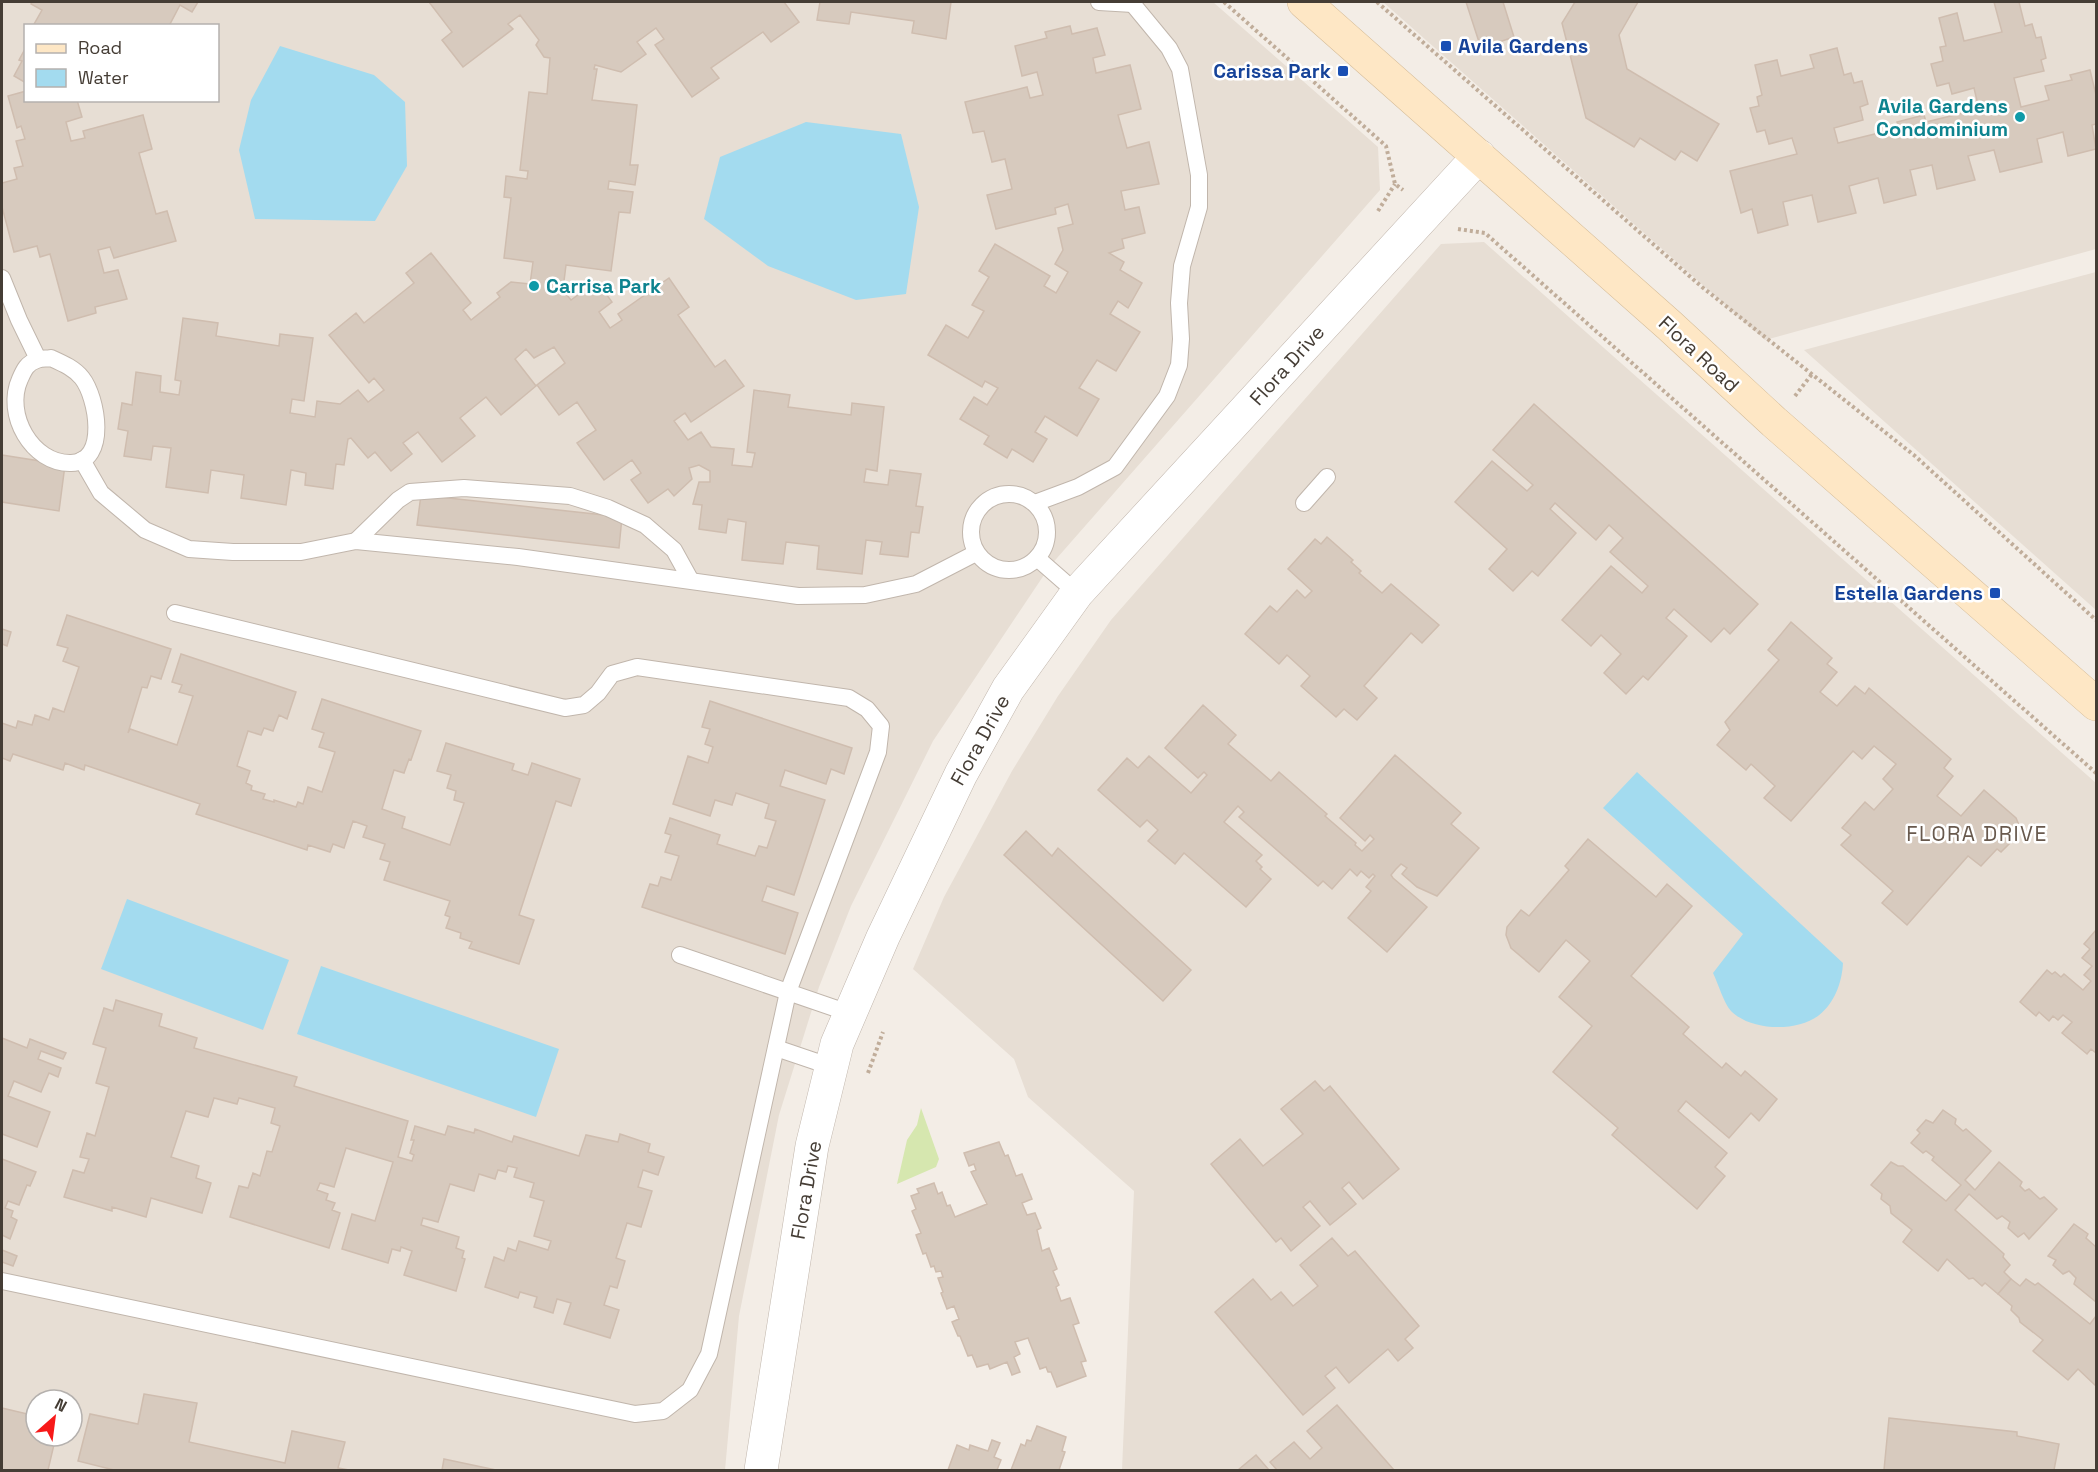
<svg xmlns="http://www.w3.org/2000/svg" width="2098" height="1472" viewBox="0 0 2098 1472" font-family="'Space Grotesk',sans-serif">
	<rect width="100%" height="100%" fill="#f3ede6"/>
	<g fill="#e7ded4" fill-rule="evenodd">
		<path d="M 2,2 L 1213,2 L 1378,147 L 1380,190 L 1050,566 L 933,741 L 851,906 L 819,987 L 779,1115 L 739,1316 L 725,1470 L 2,1470 ZM 26,26 L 218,26 L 218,100 L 26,100 ZM 36,1400 L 72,1400 L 72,1436 L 36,1436 Z"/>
		<polygon points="1383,2 2096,2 2096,249 1765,340"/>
		<polygon points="1484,242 2096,783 2096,1470 1122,1470 1134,1191 1028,1097 1014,1059 913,969 944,897 1012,771 1058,696 1111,620 1441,244"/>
		<polygon points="2096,272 2096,610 1804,350"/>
	</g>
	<polygon fill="#d6e7af" points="921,1108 939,1159 936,1167 897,1184 907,1140 917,1125"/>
	<g fill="#a3dbef">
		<polygon points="280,46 374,75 405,102 407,166 375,221 255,219 239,150 251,100"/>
		<polygon points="806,122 901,134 919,207 906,294 856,300 768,266 704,219 720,157"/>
		<path d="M 1637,772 L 1843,963 C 1842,982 1835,1003 1818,1016 C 1796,1032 1751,1031 1731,1011 C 1724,1004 1718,983 1713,973 L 1743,934 L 1603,808 Z"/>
		<polygon points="127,899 289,960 263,1030 101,969"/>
		<polygon points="321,966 559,1049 536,1117 297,1034"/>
	</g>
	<g fill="#d7cabe" stroke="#cfbdaf" stroke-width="1.5">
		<polygon points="32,2 198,2 192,12 180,5 169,26 33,26 42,10 31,4"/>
		<polygon points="429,2 784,2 799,22 771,42 763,32 711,68 719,78 692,97 655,45 664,39 656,28 637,42 646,54 621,72 595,65 594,69 597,69 592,100 637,105 630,165 638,165 635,185 609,181 608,189 633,192 630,213 619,212 611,271 566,265 563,289 570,289 566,294 571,300 597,281 612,302 599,312 610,328 622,320 618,314 669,278 689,307 678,315 715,367 725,360 744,386 691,422 685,413 674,421 688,440 701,432 711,447 734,449 732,465 752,467 755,453 747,452 754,390 790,395 788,407 851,415 852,403 884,407 877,471 866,469 864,482 888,485 890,470 921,474 916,506 923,507 919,533 911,532 908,557 880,554 882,542 866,540 862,574 817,569 819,546 786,542 783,564 742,560 746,522 728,519 726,533 699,529 702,505 693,504 699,482 710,482 710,471 699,465 689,468 692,479 674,496 668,489 648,503 631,480 641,473 632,460 604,480 577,443 596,430 577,402 559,415 537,385 565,363 554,347 534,358 526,349 515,359 536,386 501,415 486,397 460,418 475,436 442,462 418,432 403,443 412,454 391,471 375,452 368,458 351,438 348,439 344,465 336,464 333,489 305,485 306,473 291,470 286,505 241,498 244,475 211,470 208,493 166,487 171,448 153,446 151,460 124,456 128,431 118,429 122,403 132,405 136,372 161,376 160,392 179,395 181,381 175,380 183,318 218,323 216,336 279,346 280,334 313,338 304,401 292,399 290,413 315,417 317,401 340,404 358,390 368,402 384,390 374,378 369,383 329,335 356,313 364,323 414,283 406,273 431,253 471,303 463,310 471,320 500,297 497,293 511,282 530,284 533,262 504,258 511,198 504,197 506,176 527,179 528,171 520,170 529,92 547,94 550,58 544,57 536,45 539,40 520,15 508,24 513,29 463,67 442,40 452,32"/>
		<polygon points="820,2 951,2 946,39 912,33 914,21 851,12 849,24 817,20"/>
		<polygon points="1466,2 1503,2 1514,37 1481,48"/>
		<polygon points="1575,2 1638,2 1619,35 1627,69 1719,124 1697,161 1681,151 1675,160 1640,138 1634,147 1586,118 1562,23"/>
		<polygon points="1994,2 2019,2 2025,26 2032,24 2036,38 2041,37 2046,58 2041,60 2044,71 2014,78 2021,107 2049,100 2045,86 2072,80 2070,75 2090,70 2096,95 2096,124 2092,125 2096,149 2068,156 2063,132 2037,139 2042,162 2000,172 1994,150 1968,156 1975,180 1937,189 1932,165 1910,170 1916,195 1884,203 1878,178 1849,186 1856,213 1818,222 1812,195 1783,202 1788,225 1758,233 1752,209 1741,213 1730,171 1797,154 1792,138 1769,144 1765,130 1757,132 1750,108 1759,106 1757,97 1762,95 1755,65 1777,60 1781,76 1814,68 1810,55 1837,48 1844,75 1851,73 1854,83 1862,81 1868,104 1860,107 1863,120 1834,128 1838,143 1899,128 1897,122 1924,115 1926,122 1979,109 1974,88 1952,94 1949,83 1937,86 1931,64 1943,61 1940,47 1946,46 1939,18 1957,13 1964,41 2002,32"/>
		<polygon points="1070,26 1072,34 1097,28 1105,55 1093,58 1096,73 1130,65 1141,109 1118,115 1127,148 1149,142 1159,184 1121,191 1125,210 1139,207 1145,233 1122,239 1124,248 1109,253 1124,262 1120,270 1142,283 1128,308 1118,301 1110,314 1140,332 1116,371 1097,360 1079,388 1099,399 1077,436 1045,416 1035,432 1047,439 1033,462 1012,449 1007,458 984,444 989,436 960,419 974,397 987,405 998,388 985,381 982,387 928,355 946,325 968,338 984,311 972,305 989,277 979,271 995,244 1050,276 1044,286 1056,293 1068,272 1055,264 1063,250 1058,228 1073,224 1068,204 1055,208 1056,214 996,229 987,195 1012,189 1005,159 992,162 984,131 973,133 965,102 1027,87 1030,98 1043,95 1037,72 1022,76 1015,46 1047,38 1045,32"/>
		<polygon points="26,47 26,83 14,76 22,61 19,60"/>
		<polygon points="26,91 26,100 77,100 82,117 66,122 71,141 85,138 83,131 143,115 152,149 139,153 156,214 167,211 176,241 114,258 110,247 98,250 104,273 118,270 127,299 95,307 96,313 68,321 50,254 40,257 37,246 14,252 2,207 2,183 17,179 14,168 23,166 16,141 25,139 21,126 17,128 8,96"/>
		<polygon points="1534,404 1758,604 1730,634 1724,628 1711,642 1674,609 1666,618 1687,636 1648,680 1643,676 1626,694 1604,673 1621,654 1601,635 1591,646 1562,620 1611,566 1642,593 1648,586 1610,552 1623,538 1609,525 1596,540 1555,503 1550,509 1576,533 1538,576 1532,571 1513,591 1489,569 1507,549 1455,502 1492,461 1527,491 1533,485 1493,450"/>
		<polygon points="2,455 65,465 59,511 2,502"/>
		<polygon points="421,495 622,517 619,548 417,525"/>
		<polygon points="1327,537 1353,560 1351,562 1361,571 1359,573 1382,593 1391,584 1439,625 1422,643 1411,633 1364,686 1377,698 1357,720 1344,709 1336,717 1301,686 1310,676 1287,655 1279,664 1245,634 1270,606 1277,612 1297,590 1305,598 1312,591 1288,569 1315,539 1321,544"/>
		<polygon points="67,615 171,649 161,679 151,676 147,688 142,687 128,733 130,729 177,745 193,696 179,692 182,685 172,682 181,654 296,692 287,719 279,715 273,731 264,728 261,735 248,731 237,766 250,771 246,783 252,786 251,790 265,794 263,799 274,802 274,800 296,807 298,802 303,804 308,787 322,792 335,752 319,747 324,733 312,729 322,699 421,731 411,760 409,759 404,773 394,770 382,809 405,817 402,828 450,845 464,803 454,800 456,791 447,788 451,775 437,771 446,743 514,764 512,770 528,775 532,763 580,779 571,806 556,801 519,915 534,920 519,964 469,948 472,942 460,938 461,933 446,928 450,917 445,915 450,901 384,880 390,862 380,859 385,844 363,837 367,826 353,821 344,848 333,844 330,852 308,845 307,850 196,814 200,804 85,765 84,770 65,763 63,770 13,754 10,761 2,758 2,723 16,728 18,721 32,725 35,715 49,720 53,708 64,712 79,667 63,661 68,648 57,645"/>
		<polygon points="1791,622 1832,658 1827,664 1837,672 1820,692 1837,706 1855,686 1865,694 1869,688 1951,759 1944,768 1953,776 1937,796 1961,816 1984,790 2016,818 2019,825 2014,839 2001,852 1997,849 1981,866 1968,856 1907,925 1882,903 1893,891 1841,845 1851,835 1842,828 1865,802 1874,810 1893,789 1883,779 1896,764 1874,746 1862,759 1853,751 1791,821 1764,798 1775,786 1751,764 1746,770 1717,745 1730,730 1725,722 1779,660 1768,650"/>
		<polygon points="2,629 11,632 7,646 2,644"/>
		<polygon points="710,701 852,748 844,774 831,769 826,784 785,770 780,786 825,800 794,895 767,886 762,901 798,913 785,954 642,907 650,884 658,886 661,877 671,880 679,856 665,852 671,835 665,833 670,818 720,835 717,844 755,856 759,846 767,848 776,821 765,818 769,804 736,793 732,805 715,800 710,816 673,804 688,756 708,763 713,747 705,744 710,729 702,727"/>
		<polygon points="1203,705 1236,735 1228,744 1271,781 1279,772 1327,814 1325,816 1356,843 1355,845 1362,851 1374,839 1370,835 1365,841 1340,818 1395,755 1461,813 1451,824 1479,848 1437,896 1417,887 1402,874 1407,868 1401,864 1396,869 1391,875 1393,878 1427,907 1387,952 1348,918 1371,891 1366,887 1375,876 1373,874 1369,878 1361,871 1357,876 1350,869 1332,889 1323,881 1318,886 1239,817 1244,812 1238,806 1224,822 1262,855 1256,861 1262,867 1260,869 1271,879 1246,907 1184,853 1175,864 1148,841 1158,830 1147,820 1140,827 1098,790 1127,758 1138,768 1149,756 1191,793 1207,775 1204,772 1198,778 1165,748"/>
		<polygon points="1026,831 1052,856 1058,848 1191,970 1163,1001 1004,855"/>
		<polygon points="1588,839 1656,897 1667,884 1692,906 1631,976 1689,1027 1683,1034 1722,1068 1726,1063 1741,1076 1745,1071 1777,1099 1759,1121 1751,1113 1729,1138 1686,1101 1678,1111 1727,1153 1715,1167 1725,1176 1697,1209 1612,1135 1618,1128 1553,1072 1592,1026 1559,997 1590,961 1566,940 1539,972 1511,948 1506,935 1507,927 1521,910 1529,916 1569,870 1565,866"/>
		<polygon points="2096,930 2096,1053 2091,1049 2087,1054 2062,1033 2072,1022 2063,1015 2058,1020 2053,1016 2049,1021 2039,1012 2036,1016 2020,1002 2047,970 2052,974 2055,972 2061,977 2064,974 2083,990 2091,981 2084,975 2092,966 2082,958 2090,949 2084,944"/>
		<polygon points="116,1000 162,1014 159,1026 197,1038 194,1048 297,1077 294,1086 408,1121 398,1157 412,1161 414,1155 410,1153 414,1140 411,1140 415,1126 445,1135 448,1126 474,1133 475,1129 512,1142 514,1136 579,1156 586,1135 618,1142 620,1134 650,1144 648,1152 664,1157 658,1175 643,1170 638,1187 652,1191 641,1227 627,1223 616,1258 625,1261 617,1288 610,1286 604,1305 619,1310 610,1338 564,1324 571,1303 557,1299 553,1313 534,1307 537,1297 520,1292 518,1298 485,1287 494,1257 504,1261 508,1248 516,1251 519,1241 548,1250 551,1241 534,1236 544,1201 530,1197 534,1183 514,1177 517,1168 508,1166 506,1172 498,1170 495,1179 479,1174 474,1191 450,1184 438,1222 423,1218 421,1225 459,1237 456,1248 464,1251 462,1258 465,1259 456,1291 404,1275 412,1251 401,1247 400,1251 392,1249 388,1263 342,1249 352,1214 375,1221 393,1162 346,1148 334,1187 320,1183 317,1190 328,1194 326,1200 335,1203 332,1210 340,1213 329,1248 230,1217 239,1186 248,1188 253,1173 260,1176 267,1151 272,1152 280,1126 271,1123 275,1108 239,1098 237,1104 214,1098 208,1117 186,1111 171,1157 199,1166 196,1178 211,1183 202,1213 151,1198 146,1217 112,1207 112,1211 64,1197 73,1170 84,1173 89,1159 80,1157 87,1133 95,1136 109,1087 96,1083 106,1048 93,1044 104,1008 113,1011"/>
		<polygon points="2,1038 27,1048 30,1039 66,1053 63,1059 41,1051 38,1059 61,1068 58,1077 49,1073 41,1092 14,1081 8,1096 50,1112 37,1147 2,1134"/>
		<polygon points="1315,1081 1324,1091 1330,1086 1399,1169 1363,1199 1349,1182 1342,1188 1356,1204 1330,1225 1310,1201 1303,1207 1320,1226 1291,1251 1281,1238 1276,1242 1211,1164 1240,1139 1263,1166 1303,1134 1281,1109"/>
		<polygon points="1943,1110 1956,1119 1955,1124 1963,1131 1966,1129 1991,1151 1965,1180 1975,1190 1999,1162 2022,1182 2020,1186 2025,1191 2029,1189 2040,1199 2044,1197 2057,1209 2029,1239 2024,1233 2018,1237 2008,1228 2010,1222 2002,1216 1997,1219 1969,1194 1955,1210 2004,1254 2003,1257 2010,1265 2004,1272 2011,1279 1998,1294 1985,1283 1982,1286 1973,1278 1969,1279 1947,1259 1938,1271 1903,1242 1912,1230 1891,1213 1890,1206 1881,1199 1882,1194 1871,1185 1891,1162 1898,1166 1903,1166 1946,1201 1961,1185 1932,1160 1934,1157 1926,1151 1923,1153 1911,1143 1920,1133 1917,1130 1926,1120 1933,1123"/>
		<polygon points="999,1142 1005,1156 1008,1155 1016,1176 1022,1174 1032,1199 1022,1203 1027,1215 1035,1213 1041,1228 1037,1230 1042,1251 1049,1248 1057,1269 1053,1271 1059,1285 1056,1287 1061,1301 1070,1298 1079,1323 1073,1325 1086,1361 1081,1362 1086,1376 1057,1387 1051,1372 1048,1372 1046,1367 1040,1369 1028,1338 1015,1342 1020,1354 1014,1357 1020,1372 1012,1375 1007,1362 990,1369 988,1364 977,1367 972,1355 968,1356 960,1336 958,1336 952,1322 959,1319 954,1306 947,1309 941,1293 943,1292 938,1278 943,1277 941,1271 936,1272 934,1266 931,1267 926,1253 923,1254 916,1235 921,1233 912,1211 916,1209 911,1196 919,1193 917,1189 934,1183 938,1194 942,1192 947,1206 950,1205 955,1217 987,1204 971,1172 976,1170 974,1164 969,1166 964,1153"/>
		<polygon points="2,1159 36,1172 30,1186 27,1185 19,1205 8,1201 5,1208 13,1211 11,1217 17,1220 10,1239 2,1235"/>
		<polygon points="2074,1224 2088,1234 2086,1238 2096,1247 2096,1302 2074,1284 2076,1278 2069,1271 2063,1274 2053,1265 2056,1260 2048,1256"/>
		<polygon points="1332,1238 1348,1256 1355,1251 1419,1326 1405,1339 1413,1348 1398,1361 1388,1349 1349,1383 1336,1367 1325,1376 1335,1388 1303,1415 1215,1312 1253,1279 1271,1300 1281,1292 1293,1306 1318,1286 1300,1265"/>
		<polygon points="2,1250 17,1256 13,1266 2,1262"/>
		<polygon points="2011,1279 2020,1286 2026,1279 2035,1285 2038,1283 2090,1324 2096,1316 2096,1386 2078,1369 2068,1380 2033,1351 2043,1340 2020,1322 2019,1318 2011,1310 2012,1306 1998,1294"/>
		<polygon points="144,1394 197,1403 189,1442 285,1463 292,1431 345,1442 338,1468 349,1470 114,1470 78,1461 90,1414 138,1424"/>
		<polygon points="1337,1405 1394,1470 1277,1470 1270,1462 1294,1442 1310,1459 1322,1448 1307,1431"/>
		<polygon points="2,1408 36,1416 36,1436 56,1436 48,1470 2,1470"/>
		<polygon points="1889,1418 2017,1432 2017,1436 2059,1444 2054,1470 1884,1470"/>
		<polygon points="1037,1426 1066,1437 1062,1451 1065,1452 1059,1470 1011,1470 1021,1444 1025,1446 1027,1440 1031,1441"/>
		<polygon points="992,1440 1000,1443 994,1457 1001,1460 997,1470 948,1470 957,1445 969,1450 970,1445 988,1451"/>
		<polygon points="1256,1455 1269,1470 1238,1470"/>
		<polygon points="444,1459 496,1470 442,1470"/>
	</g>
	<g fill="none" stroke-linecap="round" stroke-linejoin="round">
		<g stroke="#c1b6ac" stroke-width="18">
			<g id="lane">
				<polyline points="1099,2 1133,4"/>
				<polyline points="2,278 19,320 38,359"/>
				<path d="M 51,358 C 62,363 74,368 82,378 C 97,397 109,462 71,463 C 32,464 4,414 20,379 C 24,370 27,363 37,360 C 41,358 47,359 51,358 Z"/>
				<polyline points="82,460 101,493 145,530 189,549 233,552 301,552 356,541 518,557 798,596 865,595 916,584 976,553"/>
				<circle cx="1009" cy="532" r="38"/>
				<polyline points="1035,503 1078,487 1115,467 1167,396 1179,365 1181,339 1179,303 1182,266 1199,207 1199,175 1180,69 1169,48 1131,2"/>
				<polyline points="1304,503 1327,477"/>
				<polyline points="356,541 398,500 410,492 464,488 570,496 608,508 645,525 674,550 690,579"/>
				<polyline points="1037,558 1077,593"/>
				<polyline points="680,955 849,1013"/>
				<polyline points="776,1048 832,1067"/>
				<polyline points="2,1281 635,1414 663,1411 690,1390 709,1354 788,992 878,752 881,726 867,709 849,698 637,667 612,674 598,693 584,705 565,708 175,613"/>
			</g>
		</g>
		<g stroke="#c1b6ac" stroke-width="34">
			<polyline id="street" points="761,1470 812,1146 837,1044 883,937 961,774 1008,689 1077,593 1479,156"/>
		</g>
		<g stroke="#d5bc98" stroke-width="34">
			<polyline id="secondary" points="1304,2 1669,325 1774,422 2096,704"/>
		</g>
		<g stroke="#c0ad9a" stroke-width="4" stroke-dasharray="3 3" stroke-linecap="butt">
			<polyline points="1224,2 1386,146 1395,184 1403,190"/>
			<polyline points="1377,2 1702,287 1915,456 2096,620"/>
			<polyline points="1378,211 1395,184"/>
			<polyline points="1458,229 1485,233 2096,773"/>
			<polyline points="1795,396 1812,374"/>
			<polyline points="868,1073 883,1032"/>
		</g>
		<use href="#lane" stroke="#fff" stroke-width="16"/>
		<use href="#street" stroke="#fff" stroke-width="33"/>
		<use href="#secondary" stroke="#fee7c5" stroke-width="33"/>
	</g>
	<g fill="#1a4fb4" stroke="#fff" stroke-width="2">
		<rect x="1440" y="40" width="12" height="12" rx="3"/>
		<rect x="1337" y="65" width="12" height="12" rx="3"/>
		<rect x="1989" y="587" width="12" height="12" rx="3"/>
	</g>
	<g fill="#0f9aa8" stroke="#fff" stroke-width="2">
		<circle cx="2020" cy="117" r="6"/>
		<circle cx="534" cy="286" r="6"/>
	</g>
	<g text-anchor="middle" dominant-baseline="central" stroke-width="5" stroke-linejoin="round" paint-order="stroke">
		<g font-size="20" font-weight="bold" fill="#164399" stroke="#fff" text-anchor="end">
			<text x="1458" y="46" text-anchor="start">Avila Gardens</text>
			<text x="1331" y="71">Carissa Park</text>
			<text x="1983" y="593">Estella Gardens</text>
		</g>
		<g font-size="20" font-weight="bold" fill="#0d838f" stroke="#fff" text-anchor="end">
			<text x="2008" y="106">Avila Gardens<tspan x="2008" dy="23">Condominium</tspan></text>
			<text x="546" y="286" text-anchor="start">Carrisa Park</text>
		</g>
		<g font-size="20" fill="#453d35" stroke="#fff">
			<text transform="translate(1699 354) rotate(43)">Flora Road</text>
			<text transform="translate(1287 365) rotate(-48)">Flora Drive</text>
			<text transform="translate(980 740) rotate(-61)">Flora Drive</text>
			<text transform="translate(806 1190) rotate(-80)">Flora Drive</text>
		</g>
		<g font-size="21" letter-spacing="1.5" fill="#68594d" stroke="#fff">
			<text x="1977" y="833">FLORA DRIVE</text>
		</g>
	</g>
	<rect width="2098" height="1472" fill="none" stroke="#453d35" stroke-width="6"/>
	<rect x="24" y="24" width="195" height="78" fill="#ffffff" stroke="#b5b1ae" stroke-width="1.5"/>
	<rect x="36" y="44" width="30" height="9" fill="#fee7c5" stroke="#b5b1ae" stroke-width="1.5"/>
	<text x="78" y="54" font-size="18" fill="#453d35">Road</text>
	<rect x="36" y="69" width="30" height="18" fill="#a3dbef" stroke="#b5b1ae" stroke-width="1.5"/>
	<text x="78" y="84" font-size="18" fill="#453d35">Water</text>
	<g transform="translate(54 1418) rotate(28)"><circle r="28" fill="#ffffff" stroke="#b5b1ae" stroke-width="1.5"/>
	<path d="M0-4.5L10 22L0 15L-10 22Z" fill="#f71919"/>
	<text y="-9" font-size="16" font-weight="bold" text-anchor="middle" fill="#453d35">N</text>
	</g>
</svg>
